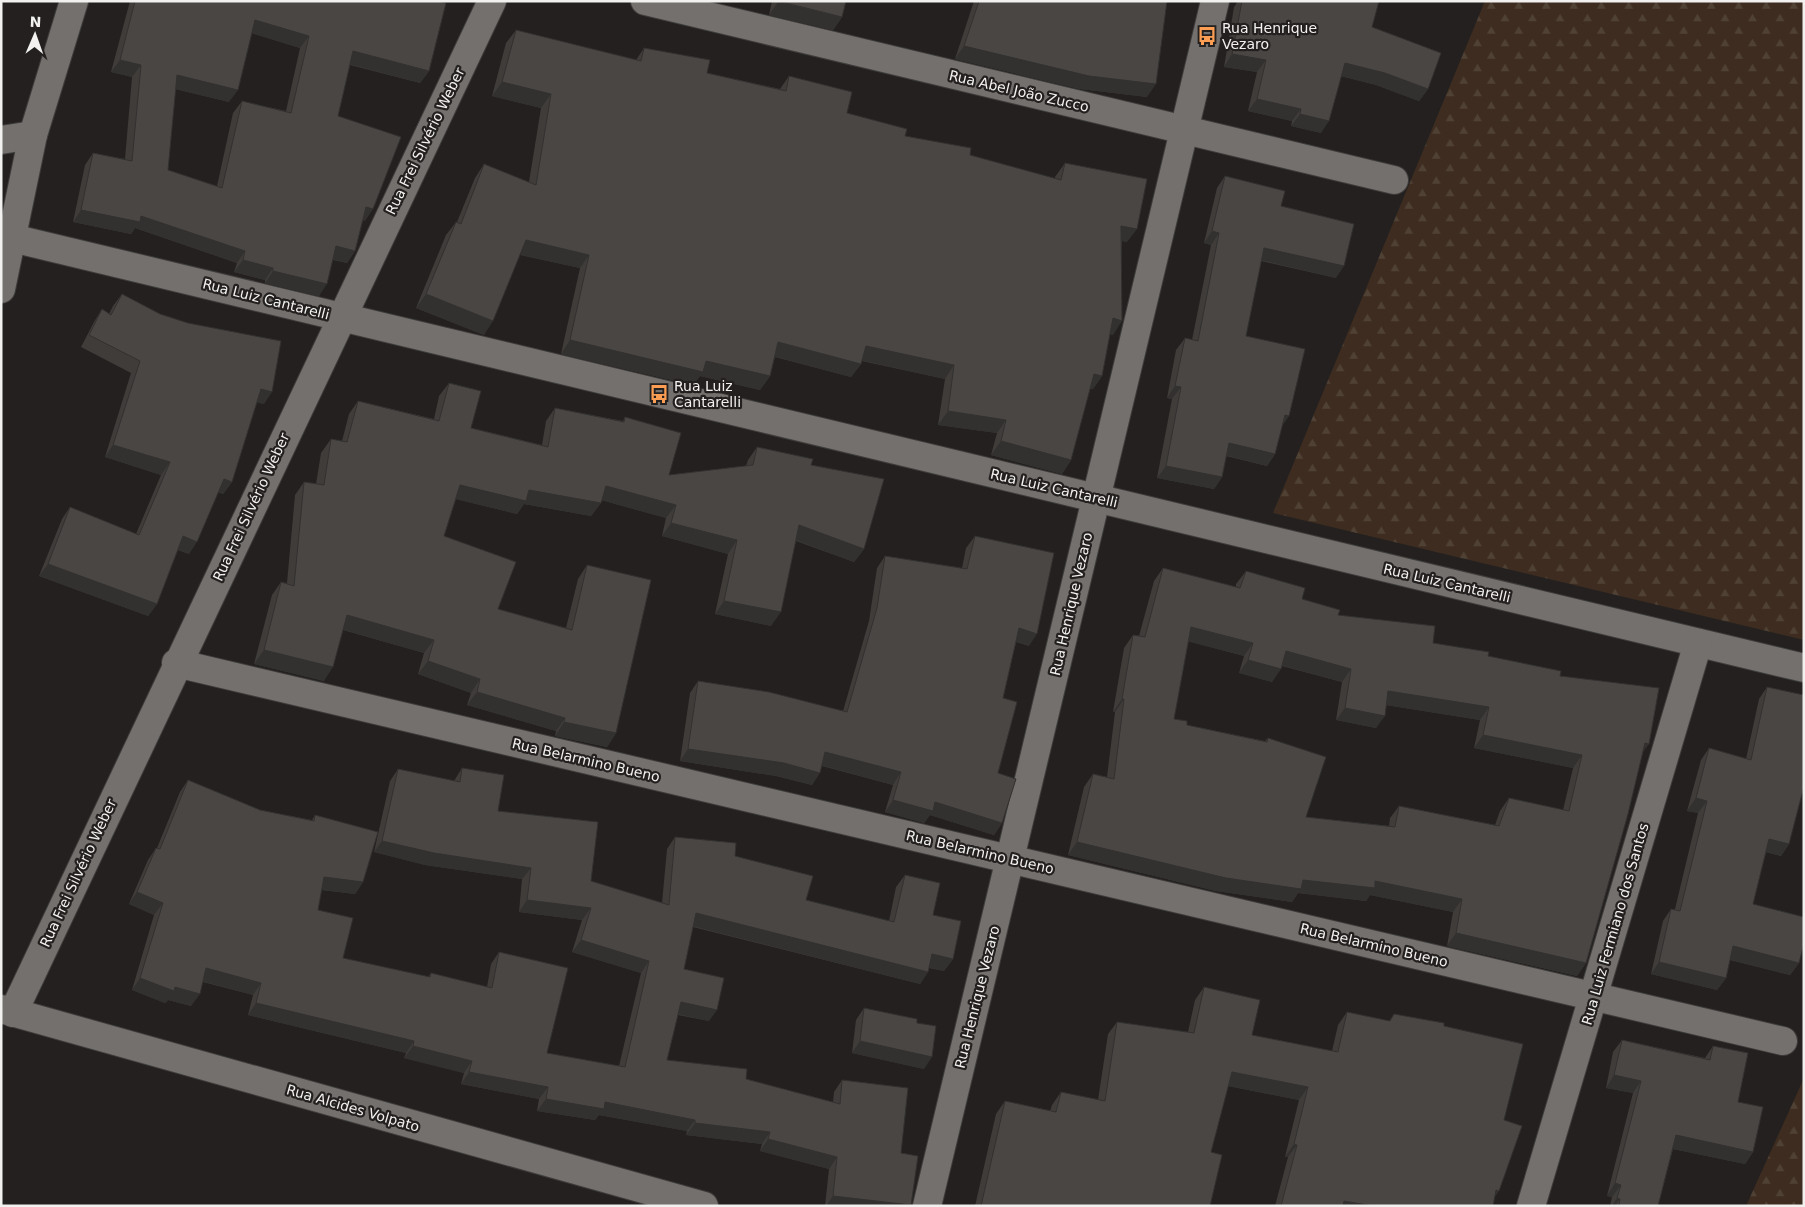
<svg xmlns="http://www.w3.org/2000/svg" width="1805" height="1207" viewBox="0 0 1805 1207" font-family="'DejaVu Sans',sans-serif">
	<defs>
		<pattern id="forest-firs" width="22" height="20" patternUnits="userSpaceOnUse" patternTransform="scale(1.25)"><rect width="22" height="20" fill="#3d2c1f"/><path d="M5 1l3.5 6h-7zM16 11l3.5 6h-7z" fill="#504135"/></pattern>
	</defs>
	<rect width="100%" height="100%" fill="#23201f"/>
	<g fill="url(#forest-firs)">
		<polygon points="1485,1 1804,1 1804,640 1273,513"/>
		<polygon points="1804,1078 1804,1206 1746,1206"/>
	</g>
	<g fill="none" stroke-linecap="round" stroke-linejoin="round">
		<g stroke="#3f3d3c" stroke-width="30">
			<g id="minor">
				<polyline points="645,1 1394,180"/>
				<polyline points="1,140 33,135"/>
				<polyline points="12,238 1804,668"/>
				<polyline points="1,289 33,135 74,1"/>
				<polyline points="176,663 1783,1041"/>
				<polyline points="1,1009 704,1206"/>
				<polyline points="13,1013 492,1"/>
				<polyline points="927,1206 1215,1"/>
				<polyline points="1531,1206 1698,643"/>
			</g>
		</g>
		<use href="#minor" stroke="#73706d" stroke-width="28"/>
	</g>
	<g fill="#3f3c3a" fill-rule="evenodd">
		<path d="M 130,1 L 438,1 L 429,71 L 420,83 L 350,65 L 338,116 L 365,221 L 363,220 L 355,251 L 347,263 L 333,260 L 319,296 L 265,283 L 265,280 L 234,272 L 237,263 L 135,228 L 131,234 L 73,222 L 85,165 L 93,153 L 125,159 L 132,77 L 111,72 ZM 252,33 L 300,48 L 286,111 L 242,101 L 233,113 L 217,186 L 168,170 L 175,89 L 229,102 Z"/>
		<polygon points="772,1 846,1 842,17 833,30 769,15"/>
		<polygon points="974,1 1167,1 1147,97 1080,89 955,59"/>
		<polygon points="1238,1 1379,1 1372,27 1428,89 1419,101 1376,85 1341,76 1321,133 1291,126 1292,121 1248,111 1257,72 1224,67 1234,7"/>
		<polygon points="516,30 636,60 644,48 707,73 780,89 789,76 847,113 905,136 970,155 1055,179 1055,177 1065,163 1127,242 1122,241 1113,335 1110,334 1102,376 1093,389 1090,389 1071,460 1062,474 991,455 997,433 938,425 945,379 862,361 861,364 851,377 775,357 770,376 760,390 700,376 693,385 561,354 580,268 520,255 484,335 416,308 446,235 456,222 457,222 475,178 484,164 529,182 541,108 492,96 506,43"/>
		<polygon points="1225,176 1281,206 1336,278 1261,261 1246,336 1282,426 1275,454 1267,466 1226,456 1222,477 1214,489 1157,478 1172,399 1167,398 1176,350 1185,338 1192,340 1211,245 1204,243 1217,188"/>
		<polygon points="122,294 264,404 257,402 232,482 223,494 218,492 189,554 178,550 157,604 148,616 39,576 62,519 70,507 136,534 161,475 105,457 131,373 81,347 94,322 102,309 109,314 113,306"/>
		<polygon points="449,383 471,428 542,445 546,421 555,408 623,421 625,417 669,475 746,466 748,460 757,447 811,465 864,549 854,562 796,541 771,626 715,614 728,554 662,536 666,518 601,500 601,503 591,516 524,504 517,514 456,499 444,536 498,609 566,628 578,579 587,565 616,733 607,747 555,736 556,731 467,705 471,693 418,674 424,653 343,630 324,681 254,664 272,595 281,582 287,583 295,495 304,482 316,484 321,453 331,439 342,441 349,414 358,401 434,419 439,396"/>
		<polygon points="975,536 1029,646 1016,642 1003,698 998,773 1002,823 994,835 930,815 924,823 885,812 893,785 822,766 812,785 776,776 680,761 690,693 698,681 843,711 869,621 877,568 885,556 962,568 966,548"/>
		<path d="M 1163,568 L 1236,587 L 1236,584 L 1246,571 L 1302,599 L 1338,615 L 1433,643 L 1488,656 L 1560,676 L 1643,752 L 1586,963 L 1577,976 L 1447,946 L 1453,912 L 1370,895 L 1366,901 L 1298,893 L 1292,902 L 1216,891 L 1068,855 L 1084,787 L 1093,774 L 1107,777 L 1115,712 L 1113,712 L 1124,648 L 1133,635 L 1139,636 L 1154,581 ZM 1188,641 L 1244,656 L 1239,673 L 1272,682 L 1282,666 L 1342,682 L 1336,720 L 1376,728 L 1386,705 L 1480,720 L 1474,748 L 1573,768 L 1563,810 L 1509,798 L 1500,811 L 1495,825 L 1399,806 L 1390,818 L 1389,826 L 1306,817 L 1268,738 L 1265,741 L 1187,725 L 1174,719 Z"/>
		<polygon points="1767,687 1789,844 1781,856 1766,852 1753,904 1799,963 1790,975 1730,960 1726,978 1717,990 1651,974 1663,921 1671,909 1675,909 1698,813 1687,811 1701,760 1709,748 1746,759 1759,699"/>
		<polygon points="462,768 498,811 591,881 662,903 667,849 675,837 735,856 806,900 889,921 896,887 905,875 933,915 953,959 944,971 929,968 928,972 920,984 693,927 684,969 709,1021 678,1015 667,1060 746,1079 833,1102 834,1092 842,1080 901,1153 911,1205 910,1206 825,1206 829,1169 760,1151 762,1144 686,1135 687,1131 599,1115 595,1120 537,1111 539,1099 461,1084 464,1073 404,1058 406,1053 248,1015 253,995 203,982 191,1006 168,1000 165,1003 132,990 154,915 129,904 148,860 156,848 157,848 180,792 188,780 260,810 312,820 315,815 363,882 355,894 321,890 318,910 343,958 428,977 431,973 487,987 491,964 499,952 547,1053 619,1066 641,973 572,952 582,920 519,912 522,879 425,865 374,852 390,781 398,769 454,781"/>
		<polygon points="1204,987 1252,1035 1332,1051 1338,1025 1347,1012 1389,1021 1394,1014 1444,1026 1504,1120 1493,1206 1275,1206 1288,1157 1285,1157 1299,1100 1228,1086 1211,1152 1210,1206 975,1206 996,1114 1005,1101 1050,1111 1052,1105 1061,1092 1098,1100 1108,1034 1117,1022 1188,1032 1195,1000"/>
		<polygon points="864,1008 917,1023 924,1069 852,1053 856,1020"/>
		<polygon points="1622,1040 1705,1058 1713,1046 1738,1102 1753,1152 1745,1164 1673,1149 1658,1206 1610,1206 1612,1197 1607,1196 1633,1093 1606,1088 1613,1052"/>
	</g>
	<g fill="#333130">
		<polygon points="778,2 842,17 833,30 769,15"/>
		<polygon points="255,20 309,36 300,48 247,32"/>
		<polygon points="964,46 1156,84 1147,97 1080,89 955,59"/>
		<polygon points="353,51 429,71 420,83 345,63"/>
		<polygon points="1232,54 1266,60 1257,72 1224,67"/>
		<polygon points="120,60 141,65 132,77 111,72"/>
		<polygon points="1345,63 1385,73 1428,89 1419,101 1376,85 1336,75"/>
		<polygon points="177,75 238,90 229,102 168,87"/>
		<polygon points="502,82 551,94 541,108 492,96"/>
		<polygon points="1257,99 1301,109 1292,121 1248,111"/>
		<polygon points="1300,114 1329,121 1321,133 1291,126"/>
		<polygon points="366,207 373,209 365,221 358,219"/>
		<polygon points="81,210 141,216 245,251 237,263 135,228 131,234 73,222"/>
		<polygon points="1121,226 1137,229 1127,242 1112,239"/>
		<polygon points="1212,231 1219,233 1211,245 1204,243"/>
		<polygon points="526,240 589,255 580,268 517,254"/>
		<polygon points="336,246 355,251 347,263 328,258"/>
		<polygon points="1264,248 1344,266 1336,278 1256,259"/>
		<polygon points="243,260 273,268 265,280 234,272"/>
		<polygon points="273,271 327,284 319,296 265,283"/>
		<polygon points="426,294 493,321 484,335 416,308"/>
		<polygon points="1113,318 1122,321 1113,335 1103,332"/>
		<polygon points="570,340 706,361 770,376 760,390 700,376 693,385 561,354"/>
		<polygon points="778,342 861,364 851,377 769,355"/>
		<polygon points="866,346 954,365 945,379 856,359"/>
		<polygon points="1094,374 1102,376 1093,389 1085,388"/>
		<polygon points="1175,386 1181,387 1172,399 1167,398"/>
		<polygon points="261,389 272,392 264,404 252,402"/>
		<polygon points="948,411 1006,420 997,433 938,425"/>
		<polygon points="1285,415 1289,416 1281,428"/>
		<polygon points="1001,441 1071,460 1062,474 991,455"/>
		<polygon points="1229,443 1275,454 1267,466 1221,454"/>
		<polygon points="113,445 170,462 161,475 105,457"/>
		<polygon points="1166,466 1222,477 1214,489 1157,478"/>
		<polygon points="224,479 232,482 223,494 215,491"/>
		<polygon points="460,485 529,490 601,503 591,516 524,504 517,514 451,498"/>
		<polygon points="606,486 676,505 666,518 597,499"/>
		<polygon points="671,523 737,540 728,554 662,536"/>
		<polygon points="799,525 864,549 854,562 790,538"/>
		<polygon points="183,536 197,542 189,554 175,548"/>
		<polygon points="48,564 157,604 148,616 39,576"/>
		<polygon points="724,601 781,612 771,626 715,614"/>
		<polygon points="347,615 434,640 424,653 337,628"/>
		<polygon points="1191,627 1253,643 1244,656 1182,640"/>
		<polygon points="1019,628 1037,634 1029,646 1010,640"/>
		<polygon points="264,650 333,667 324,681 254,664"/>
		<polygon points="1286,651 1351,669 1342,682 1277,664"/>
		<polygon points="1248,660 1281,669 1272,682 1239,673"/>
		<polygon points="428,661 480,679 471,693 418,674"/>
		<polygon points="1388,691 1489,707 1480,720 1379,704"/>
		<polygon points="477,692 565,718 556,731 467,705"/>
		<polygon points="1122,699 1124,699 1115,712 1113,712"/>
		<polygon points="1345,708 1385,716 1376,728 1336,720"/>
		<polygon points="564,722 616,733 607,747 555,736"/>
		<polygon points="1483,735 1582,755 1573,768 1474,748"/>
		<polygon points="1645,743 1649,744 1640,756"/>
		<polygon points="688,749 784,763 820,773 812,785 776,776 680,761"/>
		<polygon points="825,752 901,772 893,785 817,764"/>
		<polygon points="1696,798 1707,801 1698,813 1687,811"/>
		<polygon points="893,800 935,802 1002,823 994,835 930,815 924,823 885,812"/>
		<polygon points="1769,839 1789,844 1781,856 1761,851"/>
		<polygon points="382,841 531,868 522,879 425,865 374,852"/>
		<polygon points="1077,842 1303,880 1375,881 1462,899 1453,912 1370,895 1366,901 1298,893 1292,902 1216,891 1068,855"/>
		<polygon points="324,877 363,882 355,894 315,889"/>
		<polygon points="137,892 163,903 154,915 129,904"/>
		<polygon points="527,900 591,908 582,920 519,912"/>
		<polygon points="696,913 928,972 920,984 688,925"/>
		<polygon points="1456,933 1586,963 1577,976 1447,946"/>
		<polygon points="581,940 649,961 641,973 572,952"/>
		<polygon points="1733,946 1799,963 1790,975 1724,958"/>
		<polygon points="932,954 953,959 944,971 923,966"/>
		<polygon points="1659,962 1726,978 1717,990 1651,974"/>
		<polygon points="206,968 261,983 253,995 198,980"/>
		<polygon points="140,978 200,994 191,1006 168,1000 165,1003 132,990"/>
		<polygon points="681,1002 717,1010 709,1021 673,1013"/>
		<polygon points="256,1003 414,1041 406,1053 248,1015"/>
		<polygon points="860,1041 932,1057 924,1069 852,1053"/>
		<polygon points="413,1046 472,1061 464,1073 404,1058"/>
		<polygon points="469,1072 548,1087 539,1099 461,1084"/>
		<polygon points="1232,1072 1308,1087 1299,1100 1223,1085"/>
		<polygon points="1614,1075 1641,1081 1633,1093 1606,1088"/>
		<polygon points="546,1099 605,1102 695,1120 687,1131 599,1115 595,1120 537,1111"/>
		<polygon points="695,1123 770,1132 762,1144 686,1135"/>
		<polygon points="1676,1135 1753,1152 1745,1164 1668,1148"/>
		<polygon points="768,1139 837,1157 829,1169 760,1151"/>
		<polygon points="1294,1144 1297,1145 1288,1157 1285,1157"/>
		<polygon points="1615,1183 1621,1185 1612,1197 1607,1196"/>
		<polygon points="1496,1190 1499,1191 1490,1204"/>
		<polygon points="833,1196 911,1205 910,1206 826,1206"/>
		<polygon points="1617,1198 1620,1199 1615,1206 1612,1206"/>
		<polygon points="1344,1201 1373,1206 1341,1206"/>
	</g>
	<g fill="#494644" stroke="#333130" fill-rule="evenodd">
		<path d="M 135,1 L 438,1 L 446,3 L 429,71 L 353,51 L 338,116 L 401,137 L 373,209 L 366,207 L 355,251 L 336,246 L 327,284 L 273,271 L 273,268 L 243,260 L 245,251 L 141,216 L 140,222 L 81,210 L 93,153 L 132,161 L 141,65 L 120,60 ZM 255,20 L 309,36 L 291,113 L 242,101 L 222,188 L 168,170 L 177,75 L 238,90 Z"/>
		<polygon points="778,1 846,1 842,17"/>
		<polygon points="979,1 1167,1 1156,84 1089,76 964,46"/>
		<polygon points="1242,1 1379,1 1372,27 1441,53 1428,89 1385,73 1345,63 1329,121 1300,114 1301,109 1257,99 1266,60 1232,54"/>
		<polygon points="516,30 641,61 644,48 710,60 707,73 786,91 789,76 852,92 847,113 907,129 905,136 971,148 970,155 1061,180 1065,163 1147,179 1137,229 1121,226 1122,321 1113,318 1102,376 1094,374 1071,460 1001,441 1006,420 948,411 954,365 866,346 861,364 778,342 770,376 706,361 703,372 570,340 589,255 526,240 493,321 426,294 456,222 461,224 484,164 536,185 551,94 502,82"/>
		<polygon points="1225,176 1285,191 1281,206 1354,224 1344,266 1264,248 1246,336 1305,349 1289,416 1285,415 1275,454 1229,443 1222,477 1166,466 1181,387 1175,386 1185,338 1198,341 1219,233 1212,231"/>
		<polygon points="122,294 160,314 188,323 281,341 272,392 261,389 232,482 224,479 197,542 183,536 157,604 48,564 70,507 139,535 170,462 113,445 140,361 89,335 102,309 111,315"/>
		<polygon points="449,383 481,391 471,428 548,447 555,408 624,422 625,417 681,433 669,475 753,465 757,447 813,459 811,465 884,479 864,549 799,525 781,612 724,601 737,540 671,523 676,505 606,486 601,503 529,490 526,501 460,485 444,536 516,562 498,609 572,630 587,565 651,580 616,733 564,722 565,718 477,692 480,679 428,661 434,640 347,615 333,667 264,650 281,582 294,586 304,482 324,485 331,439 347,442 358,401 439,421"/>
		<polygon points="975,536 1054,553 1037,634 1019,628 1003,698 1017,702 998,773 1016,779 1002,823 935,802 933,811 893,800 901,772 825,752 820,773 784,763 688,749 698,681 769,692 847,712 877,608 885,556 967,569"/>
		<path d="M 1163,568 L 1240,588 L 1246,571 L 1305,588 L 1302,599 L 1340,610 L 1338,615 L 1435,626 L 1433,643 L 1489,652 L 1488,656 L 1561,671 L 1560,676 L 1659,688 L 1649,744 L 1645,743 L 1628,814 L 1586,963 L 1456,933 L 1462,899 L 1375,881 L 1375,888 L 1303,880 L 1301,889 L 1226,878 L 1077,842 L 1093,774 L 1114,779 L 1124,699 L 1122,699 L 1133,635 L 1145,637 ZM 1191,627 L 1253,643 L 1248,660 L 1281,669 L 1286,651 L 1351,669 L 1345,708 L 1385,716 L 1388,691 L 1489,707 L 1483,735 L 1582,755 L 1569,811 L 1509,798 L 1499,826 L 1399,806 L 1395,827 L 1306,817 L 1326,757 L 1268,738 L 1267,742 L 1187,725 L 1187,721 L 1174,719 Z"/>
		<polygon points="1767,687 1804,695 1804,786 1789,844 1769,839 1753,904 1804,917 1804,943 1799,963 1733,946 1726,978 1659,962 1671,909 1680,911 1707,801 1696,798 1709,748 1751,760"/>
		<polygon points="462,768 504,775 498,811 598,822 591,881 669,905 675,837 736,843 735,856 813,876 806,900 894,922 905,875 940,883 933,915 961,921 953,959 932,954 928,972 696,913 684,969 724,978 717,1010 681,1002 667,1060 747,1069 746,1079 840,1104 842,1080 908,1088 901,1153 918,1156 911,1205 833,1196 837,1157 768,1139 770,1132 695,1123 695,1120 605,1102 604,1109 546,1099 548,1087 469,1072 472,1061 413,1046 414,1041 256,1003 261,983 206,968 200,994 175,987 174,991 140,978 163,903 137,892 156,848 160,849 188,780 260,810 314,821 315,815 378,832 363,882 324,877 318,910 353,918 343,958 430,977 431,973 492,988 499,952 568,968 547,1053 625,1067 649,961 581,940 591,908 527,900 531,868 434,853 382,841 398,769 460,782"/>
		<polygon points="1204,987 1260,1000 1252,1035 1338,1052 1347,1012 1390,1021 1394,1014 1444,1023 1444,1026 1523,1044 1504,1120 1522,1126 1499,1191 1496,1190 1493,1206 1373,1206 1344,1201 1343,1206 1281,1206 1297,1145 1294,1144 1308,1087 1232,1072 1211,1152 1222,1155 1210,1206 981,1206 1005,1101 1056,1112 1061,1092 1105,1101 1117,1022 1194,1033"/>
		<polygon points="864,1008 917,1019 917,1023 936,1026 932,1057 860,1041"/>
		<polygon points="1622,1040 1710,1060 1713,1046 1748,1053 1738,1102 1763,1107 1753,1152 1676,1135 1658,1206 1619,1206 1620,1199 1617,1198 1621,1185 1615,1183 1641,1081 1614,1075"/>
	</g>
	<defs>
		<g id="bus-bare" transform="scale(1.5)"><path d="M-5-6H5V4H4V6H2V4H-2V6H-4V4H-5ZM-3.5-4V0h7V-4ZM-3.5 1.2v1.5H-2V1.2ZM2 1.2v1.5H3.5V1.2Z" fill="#fc9d54" stroke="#23201f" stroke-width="2.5" paint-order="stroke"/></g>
	</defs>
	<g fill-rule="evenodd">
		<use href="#bus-bare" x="1207" y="36"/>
		<use href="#bus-bare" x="659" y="394"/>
	</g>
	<g text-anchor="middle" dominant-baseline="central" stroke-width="4.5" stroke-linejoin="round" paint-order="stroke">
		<g font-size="14" fill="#f2f1ef" stroke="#23201f" text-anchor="start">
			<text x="1222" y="28">Rua Henrique<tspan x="1222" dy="16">Vezaro</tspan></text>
			<text x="674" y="386">Rua Luiz<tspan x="674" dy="16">Cantarelli</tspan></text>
		</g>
		<g font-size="14" fill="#f2f1ef" stroke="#23201f">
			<text transform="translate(1019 91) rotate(13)">Rua Abel João Zucco</text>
			<text transform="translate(425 141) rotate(-64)">Rua Frei Silvério Weber</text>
			<text transform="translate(266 299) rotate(14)">Rua Luiz Cantarelli</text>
			<text transform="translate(1054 488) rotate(13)">Rua Luiz Cantarelli</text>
			<text transform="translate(251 507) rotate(-65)">Rua Frei Silvério Weber</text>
			<text transform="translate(1447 583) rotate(13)">Rua Luiz Cantarelli</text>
			<text transform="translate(1071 604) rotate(-77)">Rua Henrique Vezaro</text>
			<text transform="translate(586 760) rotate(13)">Rua Belarmino Bueno</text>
			<text transform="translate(980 852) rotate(13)">Rua Belarmino Bueno</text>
			<text transform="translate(78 873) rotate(-65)">Rua Frei Silvério Weber</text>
			<text transform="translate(1615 924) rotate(-74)">Rua Luiz Fermiano dos Santos</text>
			<text transform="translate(1374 945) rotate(13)">Rua Belarmino Bueno</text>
			<text transform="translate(977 997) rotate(-76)">Rua Henrique Vezaro</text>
			<text transform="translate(353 1108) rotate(16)">Rua Alcides Volpato</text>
		</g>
	</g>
	<rect width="1805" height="1207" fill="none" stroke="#f2f1ef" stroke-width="5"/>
	<g transform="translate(35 35) rotate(2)" stroke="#23201f" stroke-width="4" paint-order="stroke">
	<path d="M0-4L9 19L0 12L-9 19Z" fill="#f2f1ef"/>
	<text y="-8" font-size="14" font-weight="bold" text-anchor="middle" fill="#f2f1ef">N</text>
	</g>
</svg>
